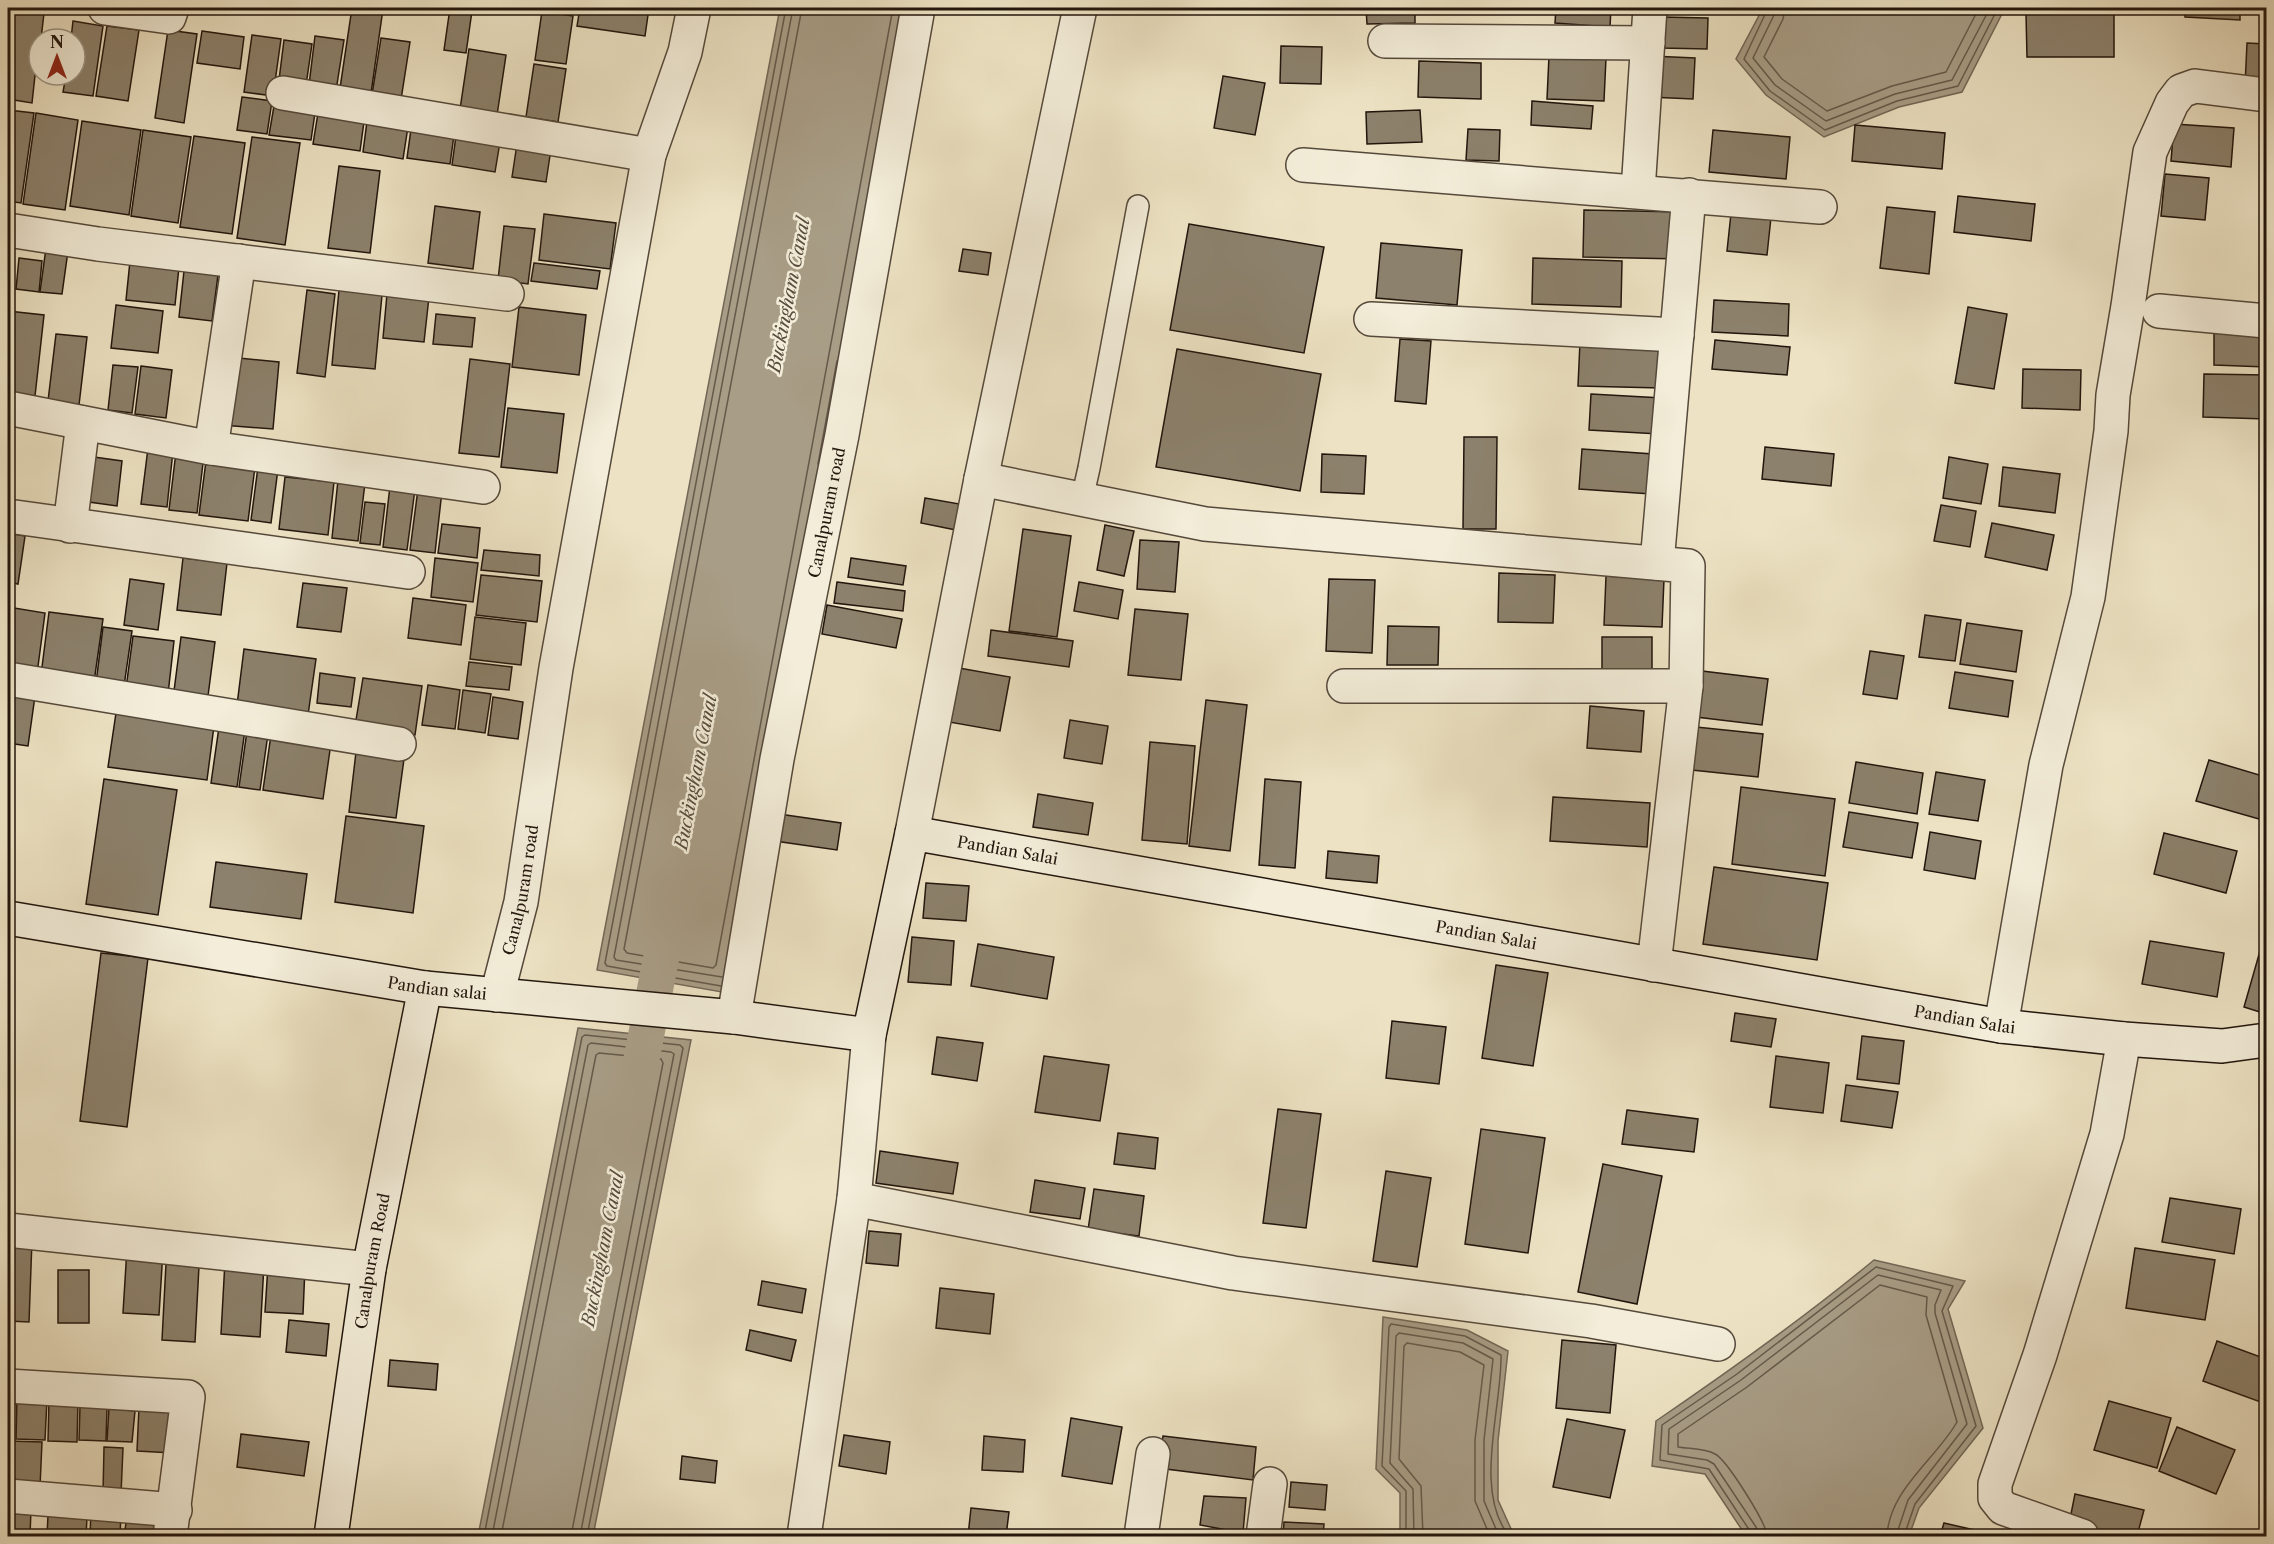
<svg xmlns="http://www.w3.org/2000/svg" width="2274" height="1544" viewBox="0 0 2274 1544" font-family="'Libre Caslon Text',serif">
	<rect width="100%" height="100%" fill="#ede3c4"/>
	<filter id="stains"><feTurbulence type="fractalNoise" baseFrequency=".00333" numOctaves="4"/><feColorMatrix values="0 0 0 0 .2 0 0 0 0 .09 0 0 0 0 .02 0 0 0 .5 -.17"/></filter>
	<radialGradient id="worn" r=".72"><stop offset=".6" stop-color="#630" stop-opacity="0"/><stop offset="1" stop-color="#630" stop-opacity=".3"/></radialGradient>
	<g fill="#a89d86" stroke="#726756" stroke-width="1.5">
		<polygon points="780,8 916,8 733,994 597,970"/>
		<polygon points="1763,8 2005,8 1962,92 1899,107 1824,137 1766,95 1736,59"/>
		<polygon points="578,1028 691,1040 593,1536 478,1536"/>
		<path d="M 1874,1260 L 1965,1281 L 1948,1309 L 1983,1428 L 1919,1508 L 1909,1536 L 1746,1536 L 1705,1474 L 1652,1466 L 1656,1421 C 1731,1370 1804,1318 1874,1260 Z"/>
		<polygon points="1383,1317 1467,1330 1508,1351 1498,1441 1498,1500 1512,1531 1519,1536 1400,1536 1400,1493 1376,1469"/>
	</g>
	<g fill="none" stroke-linecap="round" stroke-linejoin="round">
		<g stroke="#655a4a" stroke-width="1.5">
			<polyline points="802,8 624,949 627,953 713,968 716,965 893,8"/>
			<polyline points="1768,8 1744,59 1770,91 1825,130 1897,101 1958,86 1998,8"/>
			<polyline points="1776,8 1774,15 1753,58 1775,85 1826,121 1895,94 1952,80 1990,8"/>
			<polyline points="1785,8 1783,19 1764,57 1782,79 1827,111 1892,86 1946,72 1979,8"/>
			<polyline points="818,464 837,361"/>
			<polyline points="722,977 616,960 614,957 793,8"/>
			<polyline points="721,986 607,966 605,963 786,8"/>
			<polyline points="484,1536 582,1037 585,1035 680,1045 683,1048 587,1536"/>
			<polyline points="492,1536 588,1045 591,1043 671,1052 674,1054 580,1536"/>
			<polyline points="501,1536 596,1055 599,1053 661,1059 663,1063 571,1536"/>
			<path d="M 1406,1536 L 1406,1491 L 1382,1466 L 1389,1327 L 1391,1324 L 1465,1336 L 1501,1355 C 1502,1408 1473,1491 1509,1536"/>
			<polyline points="1414,1536 1413,1489 1390,1463 1396,1336 1399,1333 1463,1343 1493,1359 1484,1440 1484,1501 1499,1536"/>
			<polyline points="1423,1536 1421,1486 1399,1459 1404,1346 1407,1343 1460,1352 1484,1365 1475,1440 1475,1501 1490,1536"/>
			<polyline points="1751,1536 1750,1531 1709,1469 1660,1460 1662,1425 1737,1374 1876,1267 1953,1286 1942,1311 1976,1426 1915,1504 1904,1536"/>
			<polyline points="1758,1536 1756,1527 1714,1464 1707,1460 1668,1454 1669,1429 1741,1380 1878,1275 1941,1290 1935,1305 1935,1313 1967,1424 1908,1500 1896,1536"/>
			<path d="M 1767,1536 C 1767,1524 1727,1460 1715,1454 C 1705,1448 1690,1449 1678,1447 L 1678,1434 L 1747,1387 L 1880,1285 L 1927,1297 L 1926,1315 L 1957,1422 C 1936,1459 1889,1490 1887,1536"/>
		</g>
		<polyline stroke="#a89d86" stroke-width="36" points="637,1082 666,933"/>
	</g>
	<g fill="#8c816c" stroke="#22160d" stroke-width="1.5">
		<polygon points="352,8 383,9 370,100 339,95"/>
		<polygon points="450,8 472,11 466,53 444,50"/>
		<polygon points="580,8 649,8 645,36 577,26"/>
		<polygon points="1366,8 1415,8 1415,23 1367,24"/>
		<polygon points="1556,8 1611,8 1610,27 1555,23"/>
		<polygon points="2185,8 2240,8 2240,20 2185,17"/>
		<polygon points="14,9 44,13 41,39 39,39 32,103 8,99 8,52"/>
		<polygon points="542,11 573,16 566,64 535,60"/>
		<polygon points="2026,14 2114,14 2114,57 2027,57"/>
		<polygon points="1662,17 1708,18 1707,49 1661,48"/>
		<polygon points="73,21 103,26 93,96 63,92 66,75 75,75 75,39 71,39"/>
		<polygon points="107,26 139,30 128,101 96,96"/>
		<polygon points="168,30 197,34 184,123 155,118"/>
		<polygon points="202,31 244,37 240,69 197,63"/>
		<polygon points="252,35 281,39 273,96 244,92"/>
		<polygon points="315,36 344,40 335,97 308,93"/>
		<polygon points="381,38 410,42 400,106 371,101"/>
		<polygon points="284,40 312,44 305,92 278,88"/>
		<polygon points="2247,43 2266,44 2265,87 2245,86"/>
		<polygon points="1281,46 1322,47 1321,84 1280,83"/>
		<polygon points="469,49 506,55 496,122 459,116"/>
		<polygon points="1549,56 1606,58 1604,101 1547,99"/>
		<polygon points="1651,56 1695,58 1693,99 1649,97"/>
		<polygon points="1419,61 1481,63 1481,99 1418,97"/>
		<polygon points="534,64 566,69 558,122 526,117"/>
		<polygon points="1223,76 1265,83 1255,135 1214,128"/>
		<polygon points="242,97 272,101 267,134 237,130"/>
		<polygon points="275,100 316,106 311,140 269,135"/>
		<polygon points="1532,101 1593,106 1591,129 1531,125"/>
		<polygon points="319,107 365,114 360,151 313,144"/>
		<polygon points="8,110 34,113 21,203 8,201"/>
		<polygon points="1420,110 1422,142 1367,144 1366,112"/>
		<polygon points="36,113 78,120 65,210 23,204"/>
		<polygon points="368,114 409,120 403,159 363,152"/>
		<polygon points="82,121 141,130 129,215 70,206"/>
		<polygon points="412,122 455,128 450,164 407,158"/>
		<polygon points="2174,124 2234,128 2231,167 2171,161"/>
		<polygon points="1855,125 1945,133 1942,169 1852,161"/>
		<polygon points="1468,129 1500,130 1499,161 1466,160"/>
		<polygon points="143,130 191,137 178,223 131,216"/>
		<polygon points="1713,130 1790,137 1786,179 1709,172"/>
		<polygon points="194,136 245,143 232,234 180,227"/>
		<polygon points="456,136 500,142 495,172 452,165"/>
		<polygon points="252,137 300,143 285,245 237,238"/>
		<polygon points="517,144 551,149 546,182 512,177"/>
		<polygon points="339,166 380,171 370,253 328,248"/>
		<polygon points="2165,174 2209,178 2205,220 2161,216"/>
		<polygon points="1958,196 2035,204 2031,241 1954,232"/>
		<polygon points="1732,204 1772,208 1767,255 1727,251"/>
		<polygon points="435,206 480,212 473,269 428,263"/>
		<polygon points="1887,207 1935,212 1929,274 1880,268"/>
		<polygon points="1584,210 1683,212 1682,259 1583,257"/>
		<polygon points="544,214 616,223 610,269 539,260"/>
		<polygon points="1189,224 1324,247 1304,353 1170,330"/>
		<polygon points="504,226 535,229 528,284 498,280"/>
		<polygon points="1381,243 1462,250 1457,305 1376,298"/>
		<polygon points="46,248 68,251 62,294 40,292"/>
		<polygon points="963,249 991,253 988,275 959,271"/>
		<polygon points="19,258 42,261 39,292 16,289"/>
		<polygon points="1533,258 1622,261 1621,307 1532,304"/>
		<polygon points="130,261 179,267 175,305 126,300"/>
		<polygon points="534,263 600,271 597,289 531,281"/>
		<polygon points="184,271 218,275 212,321 179,317"/>
		<polygon points="307,290 335,294 325,377 297,373"/>
		<polygon points="339,290 382,295 375,369 332,365"/>
		<polygon points="387,294 429,297 424,342 383,338"/>
		<polygon points="1714,300 1789,304 1788,336 1712,332"/>
		<polygon points="116,305 163,311 158,353 111,348"/>
		<polygon points="519,307 586,315 579,375 512,367"/>
		<polygon points="1968,307 2007,314 1994,389 1955,383"/>
		<polygon points="8,311 44,315 35,396 8,393"/>
		<polygon points="436,314 475,318 472,347 433,344"/>
		<polygon points="2214,328 2266,329 2266,367 2214,365"/>
		<polygon points="56,334 87,337 79,405 48,401"/>
		<polygon points="1400,339 1431,341 1426,404 1395,401"/>
		<polygon points="1715,340 1790,347 1787,375 1712,369"/>
		<polygon points="1580,342 1663,345 1661,388 1578,386"/>
		<polygon points="1177,349 1321,374 1300,491 1156,467"/>
		<polygon points="229,357 279,362 273,429 222,425"/>
		<polygon points="470,359 510,364 499,457 459,453"/>
		<polygon points="113,365 138,367 132,413 108,410"/>
		<polygon points="141,366 172,370 166,418 135,414"/>
		<polygon points="2023,369 2081,370 2080,410 2022,408"/>
		<polygon points="2204,374 2266,375 2266,419 2203,417"/>
		<polygon points="1591,394 1662,398 1659,434 1589,430"/>
		<polygon points="508,408 564,414 557,473 501,467"/>
		<polygon points="1464,437 1497,437 1496,529 1463,529"/>
		<polygon points="1765,447 1834,454 1831,486 1762,479"/>
		<polygon points="148,448 173,451 167,507 141,504"/>
		<polygon points="1582,449 1653,454 1651,494 1579,489"/>
		<polygon points="176,452 204,455 197,513 169,510"/>
		<polygon points="1322,454 1366,456 1364,494 1321,492"/>
		<polygon points="94,457 122,461 117,506 89,502"/>
		<polygon points="1949,457 1988,464 1981,504 1943,498"/>
		<polygon points="206,461 255,467 248,521 199,515"/>
		<polygon points="258,467 278,469 271,523 251,520"/>
		<polygon points="2003,467 2060,474 2055,513 1999,506"/>
		<polygon points="285,477 334,482 328,535 279,529"/>
		<polygon points="338,480 365,483 358,541 332,538"/>
		<polygon points="390,486 415,489 407,550 383,547"/>
		<polygon points="418,489 442,491 435,553 410,550"/>
		<polygon points="925,498 971,506 966,532 921,523"/>
		<polygon points="365,502 385,504 380,545 360,543"/>
		<polygon points="1941,505 1976,511 1970,547 1934,541"/>
		<polygon points="1992,523 2054,535 2047,570 1985,557"/>
		<polygon points="442,524 480,528 477,558 438,553"/>
		<polygon points="1105,525 1134,531 1124,576 1097,570"/>
		<polygon points="1023,529 1071,536 1057,637 1009,631"/>
		<polygon points="8,533 25,536 18,584 8,582"/>
		<polygon points="1140,540 1179,542 1175,592 1137,589"/>
		<polygon points="484,550 540,555 539,576 481,570"/>
		<polygon points="183,558 227,563 221,615 177,610"/>
		<polygon points="435,558 478,563 473,602 431,597"/>
		<polygon points="851,558 906,566 903,585 848,577"/>
		<polygon points="1499,573 1555,575 1553,623 1498,622"/>
		<polygon points="481,575 542,581 537,622 476,615"/>
		<polygon points="1606,576 1664,579 1662,627 1604,625"/>
		<polygon points="130,579 164,584 158,630 124,625"/>
		<polygon points="1329,579 1375,580 1372,653 1326,651"/>
		<polygon points="837,582 905,591 903,611 834,603"/>
		<polygon points="1079,582 1123,590 1118,619 1074,611"/>
		<polygon points="303,583 347,588 341,632 297,627"/>
		<polygon points="413,598 466,605 461,645 408,638"/>
		<polygon points="827,605 902,619 896,648 822,634"/>
		<polygon points="8,607 45,613 37,674 8,670"/>
		<polygon points="1135,609 1188,614 1181,680 1128,675"/>
		<polygon points="49,612 103,619 94,682 41,675"/>
		<polygon points="1925,615 1961,620 1955,661 1919,657"/>
		<polygon points="475,617 526,623 521,665 470,659"/>
		<polygon points="1967,623 2022,631 2016,672 1960,664"/>
		<polygon points="1388,626 1439,627 1438,665 1387,665"/>
		<polygon points="103,627 132,631 124,686 96,683"/>
		<polygon points="991,630 1073,641 1069,667 988,656"/>
		<polygon points="133,636 174,641 168,694 126,688"/>
		<polygon points="181,637 215,642 208,696 174,691"/>
		<rect x="1602" y="637" width="50" height="36"/>
		<polygon points="244,649 316,659 308,715 237,705"/>
		<polygon points="1870,651 1904,656 1897,699 1863,694"/>
		<polygon points="469,662 512,667 509,690 466,686"/>
		<polygon points="959,668 1010,677 1000,731 949,722"/>
		<polygon points="1702,671 1768,679 1762,725 1696,717"/>
		<polygon points="1955,672 2013,681 2008,717 1949,708"/>
		<polygon points="320,673 355,678 351,707 317,703"/>
		<polygon points="363,678 422,686 415,735 355,726"/>
		<polygon points="428,685 460,690 455,729 422,725"/>
		<polygon points="463,690 491,694 485,733 458,729"/>
		<polygon points="8,692 35,696 28,746 8,743"/>
		<polygon points="493,697 523,702 518,739 488,735"/>
		<polygon points="1206,700 1247,705 1230,851 1189,846"/>
		<polygon points="1590,706 1644,711 1641,752 1587,748"/>
		<polygon points="116,713 214,726 207,780 108,767"/>
		<polygon points="1070,720 1108,726 1102,764 1064,758"/>
		<polygon points="219,727 245,730 237,787 211,783"/>
		<polygon points="1696,727 1763,734 1758,777 1692,770"/>
		<polygon points="247,731 268,734 260,790 239,787"/>
		<polygon points="271,735 331,743 323,799 263,790"/>
		<polygon points="1150,742 1195,746 1187,844 1142,840"/>
		<polygon points="356,752 404,759 396,818 349,812"/>
		<polygon points="2209,760 2266,777 2266,821 2196,801"/>
		<polygon points="1856,762 1923,773 1917,814 1849,803"/>
		<polygon points="1936,772 1985,780 1978,821 1929,814"/>
		<polygon points="104,779 177,790 158,915 86,904"/>
		<polygon points="1265,779 1301,782 1295,868 1259,865"/>
		<polygon points="1741,787 1835,799 1825,876 1732,864"/>
		<polygon points="1038,794 1093,803 1088,835 1033,827"/>
		<polygon points="1553,797 1650,803 1647,847 1550,841"/>
		<polygon points="1849,812 1918,823 1912,858 1843,847"/>
		<polygon points="779,814 841,823 837,850 775,841"/>
		<polygon points="346,816 424,826 413,913 335,902"/>
		<polygon points="1930,832 1981,841 1975,879 1924,870"/>
		<polygon points="2164,833 2237,851 2226,893 2154,874"/>
		<polygon points="1328,851 1379,856 1377,883 1326,878"/>
		<polygon points="216,862 307,874 301,919 210,907"/>
		<polygon points="1714,867 1828,883 1817,960 1703,944"/>
		<polygon points="926,883 969,886 966,921 923,918"/>
		<polygon points="2266,930 2266,1014 2244,1007"/>
		<polygon points="912,937 954,941 951,985 908,982"/>
		<polygon points="2150,941 2224,953 2217,997 2142,984"/>
		<polygon points="978,944 1054,957 1047,999 971,986"/>
		<polygon points="101,953 148,958 127,1127 80,1121"/>
		<polygon points="1496,965 1548,973 1533,1066 1482,1058"/>
		<polygon points="1735,1013 1776,1019 1771,1047 1731,1041"/>
		<polygon points="1392,1021 1446,1027 1439,1084 1386,1078"/>
		<polygon points="1862,1036 1904,1041 1899,1084 1857,1079"/>
		<polygon points="937,1037 983,1043 977,1081 932,1074"/>
		<polygon points="1044,1056 1109,1065 1100,1121 1035,1112"/>
		<polygon points="1776,1056 1829,1063 1823,1113 1770,1107"/>
		<polygon points="1846,1085 1898,1092 1892,1128 1841,1121"/>
		<polygon points="1278,1109 1321,1114 1306,1228 1263,1223"/>
		<polygon points="1627,1110 1698,1119 1694,1152 1622,1144"/>
		<polygon points="1481,1129 1545,1138 1528,1253 1465,1244"/>
		<polygon points="1118,1133 1158,1138 1155,1169 1114,1164"/>
		<polygon points="880,1151 958,1163 953,1194 876,1183"/>
		<polygon points="1603,1164 1662,1176 1637,1304 1578,1292"/>
		<polygon points="1386,1171 1431,1178 1417,1267 1373,1261"/>
		<polygon points="1035,1180 1085,1188 1080,1219 1030,1212"/>
		<polygon points="1094,1189 1144,1196 1139,1236 1088,1230"/>
		<polygon points="2170,1198 2241,1209 2234,1254 2162,1242"/>
		<polygon points="869,1231 901,1234 898,1266 866,1263"/>
		<polygon points="8,1239 32,1240 29,1322 8,1321"/>
		<polygon points="127,1248 163,1250 159,1315 123,1313"/>
		<polygon points="2135,1248 2215,1260 2205,1320 2126,1308"/>
		<polygon points="225,1261 264,1264 260,1337 221,1334"/>
		<polygon points="166,1264 199,1266 195,1342 162,1340"/>
		<polygon points="268,1265 305,1267 303,1314 265,1312"/>
		<rect x="58" y="1270" width="31" height="53"/>
		<polygon points="762,1281 806,1289 802,1313 758,1305"/>
		<polygon points="940,1288 994,1294 990,1334 936,1328"/>
		<polygon points="289,1320 329,1324 326,1356 286,1352"/>
		<polygon points="750,1330 796,1340 791,1361 746,1350"/>
		<polygon points="1562,1340 1616,1345 1610,1413 1556,1408"/>
		<polygon points="2217,1341 2266,1359 2266,1404 2203,1381"/>
		<polygon points="390,1360 438,1364 436,1390 388,1386"/>
		<polygon points="8,1398 15,1398 13,1433 8,1433"/>
		<polygon points="17,1398 47,1399 45,1440 16,1439"/>
		<polygon points="49,1400 78,1401 77,1442 48,1441"/>
		<polygon points="2109,1401 2171,1418 2157,1468 2094,1450"/>
		<polygon points="80,1407 107,1408 106,1441 79,1440"/>
		<polygon points="139,1407 175,1408 173,1453 137,1451"/>
		<polygon points="109,1408 135,1411 132,1442 107,1441"/>
		<polygon points="1071,1418 1122,1427 1112,1484 1062,1476"/>
		<polygon points="1567,1419 1625,1430 1610,1498 1553,1487"/>
		<polygon points="2177,1427 2235,1450 2216,1494 2159,1471"/>
		<polygon points="241,1434 309,1442 304,1476 237,1467"/>
		<polygon points="844,1435 890,1442 886,1474 839,1466"/>
		<polygon points="984,1436 1025,1440 1023,1472 982,1470"/>
		<polygon points="1163,1436 1256,1447 1253,1480 1158,1468"/>
		<polygon points="8,1441 42,1442 40,1487 8,1486"/>
		<polygon points="104,1447 123,1448 121,1494 103,1494"/>
		<polygon points="682,1456 717,1461 715,1483 680,1479"/>
		<polygon points="1291,1482 1327,1485 1325,1510 1289,1507"/>
		<polygon points="2075,1494 2144,1510 2137,1536 2122,1536 2069,1524"/>
		<polygon points="1204,1496 1246,1498 1243,1533 1200,1525"/>
		<polygon points="8,1508 31,1509 30,1536 8,1536"/>
		<polygon points="971,1508 1009,1512 1006,1536 968,1536"/>
		<polygon points="128,1511 162,1516 159,1536 124,1536"/>
		<polygon points="91,1512 121,1513 120,1536 90,1536"/>
		<polygon points="48,1515 87,1517 86,1536 47,1536"/>
		<polygon points="1284,1522 1324,1524 1323,1536 1283,1536"/>
		<polygon points="1944,1523 2001,1536 1940,1536"/>
	</g>
	<g fill="none" stroke-linecap="round" stroke-linejoin="round">
		<g stroke="#55493b" stroke-width="24">
			<polyline id="lane" points="1082,499 1089,468 1138,206"/>
		</g>
		<g stroke="#55493b" stroke-width="36">
			<g id="street">
				<polyline points="105,8 169,17 172,8"/>
				<polyline points="1385,41 1648,43"/>
				<polyline points="283,93 649,155"/>
				<polyline points="1303,165 1820,207"/>
				<polyline points="1638,191 1650,8"/>
				<polyline points="8,230 98,244 507,294"/>
				<polyline points="2159,311 2266,321"/>
				<polyline points="1371,319 1677,335"/>
				<polyline points="8,408 211,448 483,487"/>
				<polyline points="211,448 239,261"/>
				<polyline points="981,479 1205,524 1688,566 1686,686 1654,965"/>
				<polyline points="8,516 408,572"/>
				<polyline points="70,526 83,423"/>
				<polyline points="1657,563 1689,195"/>
				<polyline points="8,679 399,744"/>
				<polyline points="1344,686 1686,686"/>
				<polyline points="912,833 981,479 1080,8"/>
				<path id="s1" d="M 497,995 L 521,902 L 556,668 L 649,155 L 685,52 L 694,8"/>
				<path id="s2" d="M 734,1017 L 777,759 L 842,435 L 918,8"/>
				<polyline points="2001,1026 2046,765 2088,597 2111,431 2113,395 2128,306 2150,152 2172,103 2181,91 2195,86 2266,95"/>
				<polyline points="854,1199 1233,1273 1591,1321 1718,1344"/>
				<polyline points="8,1230 369,1269"/>
				<polyline points="8,1386 188,1397 170,1536"/>
				<polyline points="8,1496 175,1510"/>
				<polyline points="804,1536 854,1199 869,1035"/>
				<polyline points="1141,1536 1153,1454"/>
				<polyline points="1263,1536 1270,1484"/>
				<polyline points="2082,1536 2003,1508 1995,1498 1995,1484 2040,1355 2107,1134 2124,1039"/>
			</g>
		</g>
		<g stroke="#22160d" stroke-width="36">
			<g id="secondary">
				<path id="s3" d="M 8,918 L 425,988 L 734,1017 L 869,1035 L 912,833 L 2001,1026 L 2124,1039 L 2222,1046 L 2266,1040"/>
				<path id="s4" d="M 331,1536 L 369,1269 L 425,988"/>
			</g>
		</g>
		<use href="#lane" stroke="#f3edd9" stroke-width="21"/>
		<use href="#street" stroke="#f3edd9" stroke-width="33"/>
		<use href="#secondary" stroke="#f3edd9" stroke-width="33"/>
	</g>
	<g text-anchor="middle" dominant-baseline="central" stroke-width="5" stroke-linejoin="round" paint-order="stroke">
		<g font-size="16" fill="#22160d" stroke="#f3edd9">
			<text stroke="none"><textPath href="#s2" startOffset="513">Canalpuram road</textPath></text>
			<text stroke="none"><textPath href="#s3" startOffset="1173">Pandian Salai</textPath></text>
			<text stroke="none"><textPath href="#s1" startOffset="108">Canalpuram road</textPath></text>
			<text stroke="none"><textPath href="#s3" startOffset="1659">Pandian Salai</textPath></text>
			<text stroke="none"><textPath href="#s3" startOffset="435">Pandian salai</textPath></text>
			<text stroke="none"><textPath href="#s3" startOffset="2145">Pandian Salai</textPath></text>
			<text stroke="none"><textPath href="#s4" startOffset="278">Canalpuram Road</textPath></text>
		</g>
		<g font-size="18" font-style="italic" fill="#584c3d" stroke="#f3edd9">
			<text transform="translate(789 295) rotate(-79)">Buckingham Canal</text>
			<text transform="translate(696 772) rotate(-79)">Buckingham Canal</text>
			<text transform="translate(603 1249) rotate(-79)">Buckingham Canal</text>
		</g>
	</g>
	<rect width="2274" height="1544" fill="none" stroke="#ede3c4" stroke-width="30"/>
	<rect x="9" y="9" width="2256" height="1526" fill="none" stroke="#22160d" stroke-width="3"/>
	<rect x="15" y="15" width="2244" height="1514" fill="none" stroke="#22160d" stroke-width="1.5"/>
	<g transform="translate(57 57)"><circle r="28" fill="#f3edd9" stroke="#9f9787" stroke-width="1.5"/>
	<path d="M0-4.5L10 22L0 15L-10 22Z" fill="#8f2418"/>
	<text y="-9" font-size="16" font-weight="bold" text-anchor="middle" fill="#22160d">N</text>
	</g>
	<rect width="100%" height="100%" filter="url(#stains)"/>
	<rect width="100%" height="100%" fill="url(#worn)"/>
</svg>
